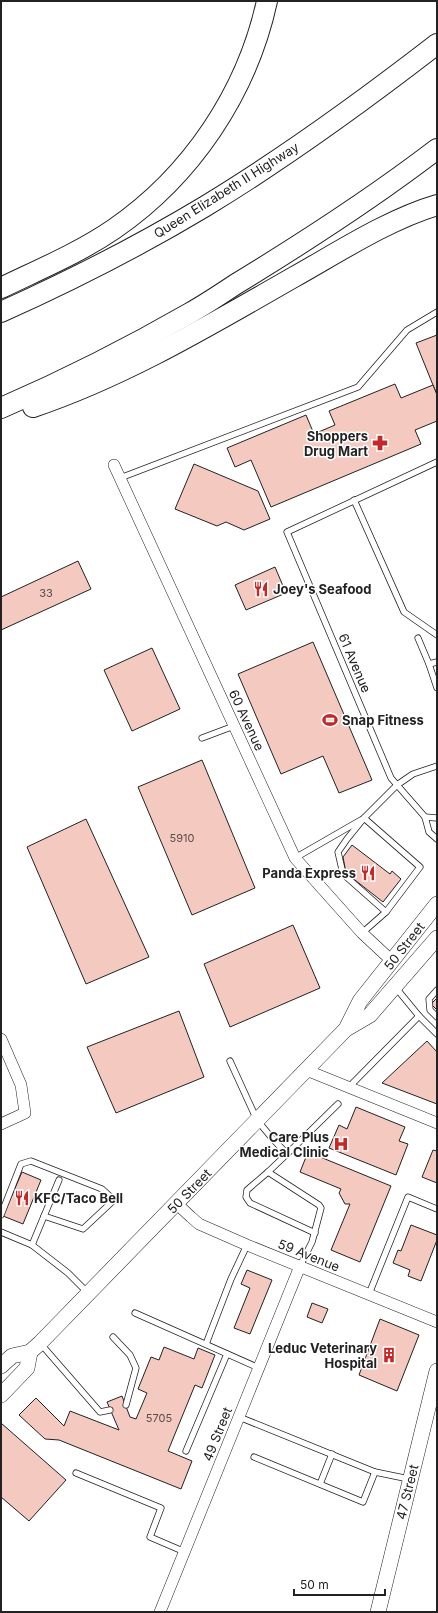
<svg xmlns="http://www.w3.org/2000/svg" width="438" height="1613" viewBox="0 0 438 1613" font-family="Inter,sans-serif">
	<rect width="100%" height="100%" fill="#fff"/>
	<g fill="#f3c9c0" stroke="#222">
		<polygon points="437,335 437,395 416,343"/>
		<polygon points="395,384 401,398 433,385 437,395 437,421 415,430 421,444 271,507 251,460 235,467 227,448 306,415 314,434 335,425 329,411"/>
		<polygon points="194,464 258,491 270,519 244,530 226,522 217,526 175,509"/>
		<polygon points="78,561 91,589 1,630 1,597"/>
		<polygon points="275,567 286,593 246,610 235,585"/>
		<polygon points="313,642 372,780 339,793 323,756 281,774 238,674"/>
		<polygon points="152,648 180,709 132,731 104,670"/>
		<polygon points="202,760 255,888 192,915 138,787"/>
		<polygon points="86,819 149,957 86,984 27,847"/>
		<polygon points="352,845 390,874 392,871 401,879 383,902 346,873 343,857"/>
		<polygon points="293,925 320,988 230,1027 204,964"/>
		<polygon points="437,998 437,1010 431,1004"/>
		<polygon points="179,1011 204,1077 116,1113 87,1047"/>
		<polygon points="427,1041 437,1052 437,1104 382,1083"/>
		<polygon points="356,1107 405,1127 399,1141 408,1144 396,1175 329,1148 339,1125 347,1129"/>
		<polygon points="433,1150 437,1151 437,1183 422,1177"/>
		<polygon points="308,1152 391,1186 360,1262 331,1250 350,1204 345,1204 339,1193 341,1189 300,1172"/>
		<polygon points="22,1172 41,1180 23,1224 3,1216"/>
		<polygon points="411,1225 437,1235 437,1240 421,1281 408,1276 410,1270 393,1263 398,1250 401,1251"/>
		<polygon points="247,1270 272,1280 250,1334 234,1328 250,1288 241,1284"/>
		<polygon points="312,1303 328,1309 322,1323 307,1317"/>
		<polygon points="380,1319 419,1335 397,1391 359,1375"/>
		<polygon points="164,1347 194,1359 198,1348 215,1355 202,1388 195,1385 168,1451 192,1461 181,1489 59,1440 45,1439 19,1415 36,1398 64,1426 70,1411 119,1430 107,1402 122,1396 130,1417 136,1419 147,1393 138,1389 151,1357 159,1360"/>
		<polygon points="1,1423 66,1480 29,1521 1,1497"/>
	</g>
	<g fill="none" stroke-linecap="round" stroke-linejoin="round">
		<g stroke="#222" stroke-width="7">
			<g id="lane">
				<polyline points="437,462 287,532 391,778 425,817 429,832 437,839"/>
				<polyline points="120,478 358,387 407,330 437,312"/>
				<polyline points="354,500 404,612 437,635"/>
				<polyline points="418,638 429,664 437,688"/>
				<polyline points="429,664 437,662"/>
				<polyline points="202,738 234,726"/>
				<polyline points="425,817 437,818"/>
				<polyline points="364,818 347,839 338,852 343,874 386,912"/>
				<polyline points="295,858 361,820"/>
				<polyline points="362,933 386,912 420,867 364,818 397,785 413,774 437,766"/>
				<polyline points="396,988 419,1016 437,1034"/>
				<polyline points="437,990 429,999 430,1010 437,1017"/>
				<polyline points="230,1061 257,1120 271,1137 287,1154 268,1172 319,1205 321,1208 312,1242 300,1266"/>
				<polyline points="349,1087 419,1016"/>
				<polyline points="287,1154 338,1104"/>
				<polyline points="268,1172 247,1190 246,1197 250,1203 315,1233"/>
				<polyline points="1,1215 21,1164 31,1161 102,1189 114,1200 83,1229 44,1216"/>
				<polyline points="1,1232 32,1245 68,1273 88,1293"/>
				<polyline points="32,1245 59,1180"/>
				<polyline points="369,1294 408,1197 437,1209"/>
				<polyline points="135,1313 259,1368"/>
				<polyline points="113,1337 130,1355 136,1368 126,1405"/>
				<polyline points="40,1343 100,1412 110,1410"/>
				<polyline points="206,1344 231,1279 247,1245"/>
				<polyline points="239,1417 375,1472 409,1479"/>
				<polyline points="186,1451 227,1354"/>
				<polyline points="254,1457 363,1502 375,1472"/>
				<polyline points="76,1473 161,1508 150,1537 185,1552"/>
				<polyline points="320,1484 332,1454"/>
			</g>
		</g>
		<g stroke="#222" stroke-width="12">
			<g id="street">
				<polyline points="114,465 295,858 362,933 392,961"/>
				<polyline points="1,1039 21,1085 25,1113 1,1124"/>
				<polyline points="306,1070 437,1123"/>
				<polyline points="177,1204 191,1217 199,1224 247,1245 437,1322"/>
				<polyline points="160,1612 300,1266"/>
			</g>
		</g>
		<g stroke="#222" stroke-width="16">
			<g id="secondary">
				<polyline points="346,1029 360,1001 437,904"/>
				<polyline points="1,1366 12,1356 30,1352 40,1343 346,1029 370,1015 437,938"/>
				<polyline points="1,1395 27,1368 30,1352"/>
				<polyline points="378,1612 437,1371"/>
			</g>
		</g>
		<g stroke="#222" stroke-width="22">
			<g id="highway">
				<path d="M 1,288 C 38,270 79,253 114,229 C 191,176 247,93 267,1"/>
				<path d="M 1,312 C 70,281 139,246 204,207 C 285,158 362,102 437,44"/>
				<path d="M 33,407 C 125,376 210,325 294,277 C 337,253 389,219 437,205"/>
				<path d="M 1,408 C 66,380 129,348 190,313 C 206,304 221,294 236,284 C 305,242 373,198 437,149"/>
			</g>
		</g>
		<use href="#lane" stroke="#fff" stroke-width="5.5"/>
		<use href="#street" stroke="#fff" stroke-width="11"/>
		<use href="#secondary" stroke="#fff" stroke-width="15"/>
		<use href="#highway" stroke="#fff" stroke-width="20"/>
	</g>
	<defs>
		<g id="pharmacy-bare" transform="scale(1.2)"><path d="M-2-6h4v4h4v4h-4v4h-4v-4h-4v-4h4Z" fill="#c62828" stroke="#fff" stroke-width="2.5" paint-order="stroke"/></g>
		<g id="restaurant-bare" transform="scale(1.2)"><path d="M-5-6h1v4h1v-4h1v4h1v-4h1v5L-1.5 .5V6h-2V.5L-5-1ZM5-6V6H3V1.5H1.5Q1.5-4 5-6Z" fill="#c62828" stroke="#fff" stroke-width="2.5" paint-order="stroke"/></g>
		<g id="stadium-bare" transform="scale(1.2)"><path d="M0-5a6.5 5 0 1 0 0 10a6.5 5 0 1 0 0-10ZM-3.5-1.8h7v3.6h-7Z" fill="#c62828" stroke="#fff" stroke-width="2.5" paint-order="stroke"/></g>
		<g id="hospital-bare" transform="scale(1.2)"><path d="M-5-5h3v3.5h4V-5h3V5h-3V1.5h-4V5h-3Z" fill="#c62828" stroke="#fff" stroke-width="2.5" paint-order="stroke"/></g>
		<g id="building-bare" transform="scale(1.2)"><path d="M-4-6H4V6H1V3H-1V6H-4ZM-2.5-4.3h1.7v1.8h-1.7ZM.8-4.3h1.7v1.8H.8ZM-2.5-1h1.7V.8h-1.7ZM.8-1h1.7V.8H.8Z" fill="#c62828" stroke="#fff" stroke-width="2.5" paint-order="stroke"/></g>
	</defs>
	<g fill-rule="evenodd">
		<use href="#pharmacy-bare" x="380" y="443"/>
		<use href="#restaurant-bare" x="261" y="589"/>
		<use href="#stadium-bare" x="330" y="720"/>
		<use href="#restaurant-bare" x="368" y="873"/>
		<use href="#hospital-bare" x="341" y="1144"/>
		<use href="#restaurant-bare" x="22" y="1198"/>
		<use href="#building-bare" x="389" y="1355"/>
	</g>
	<g text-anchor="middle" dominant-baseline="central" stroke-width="3" stroke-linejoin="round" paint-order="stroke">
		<g font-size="11" fill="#564c4a">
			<text x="46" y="593">33</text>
			<text x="182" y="838">5910</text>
			<text x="159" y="1418">5705</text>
		</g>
		<g font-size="13" fill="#222" stroke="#fff">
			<text transform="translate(226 190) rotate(-32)">Queen Elizabeth II Highway</text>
			<text transform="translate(355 663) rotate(67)">61 Avenue</text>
			<text transform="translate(247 720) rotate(65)">60 Avenue</text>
			<text transform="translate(404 946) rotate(-52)">50 Street</text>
			<text transform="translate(189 1191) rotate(-46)">50 Street</text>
			<text transform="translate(309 1255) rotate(22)">59 Avenue</text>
			<text transform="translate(217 1434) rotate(-68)">49 Street</text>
			<text transform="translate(407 1492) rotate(-76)">47 Street</text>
		</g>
		<g font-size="13" font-weight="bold" fill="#222" stroke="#fff" text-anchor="end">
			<text x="368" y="436">Shoppers<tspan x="368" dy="15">Drug Mart</tspan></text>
			<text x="273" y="589" text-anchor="start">Joey's Seafood</text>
			<text x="342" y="720" text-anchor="start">Snap Fitness</text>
			<text x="356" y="873">Panda Express</text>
			<text x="329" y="1137">Care Plus<tspan x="329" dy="15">Medical Clinic</tspan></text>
			<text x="34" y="1198" text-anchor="start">KFC/Taco Bell</text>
			<text x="377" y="1348">Leduc Veterinary<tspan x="377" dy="15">Hospital</tspan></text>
		</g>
	</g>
	<rect width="438" height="1613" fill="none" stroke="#222222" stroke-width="4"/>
	<path d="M294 1589v6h91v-6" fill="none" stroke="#222222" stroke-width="2"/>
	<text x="300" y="1589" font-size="12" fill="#222222" stroke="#ffffff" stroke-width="3" paint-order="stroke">50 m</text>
</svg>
